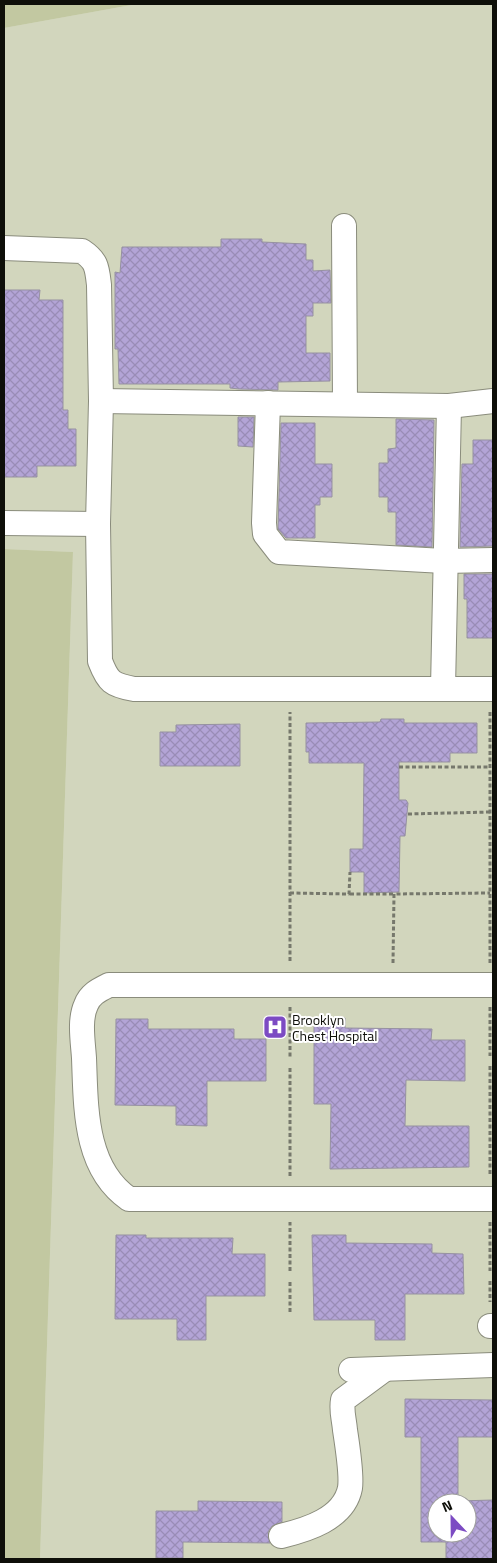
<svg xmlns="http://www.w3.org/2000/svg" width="497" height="1563" viewBox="0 0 497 1563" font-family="'Titillium Web',sans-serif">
	<defs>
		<pattern id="building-cross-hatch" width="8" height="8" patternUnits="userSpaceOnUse" patternTransform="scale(1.25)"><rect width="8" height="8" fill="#b3a4d6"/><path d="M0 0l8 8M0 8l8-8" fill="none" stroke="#998cb6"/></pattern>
	</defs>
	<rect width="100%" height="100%" fill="#dee1cf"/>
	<path fill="#d2d6bd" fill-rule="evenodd" d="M 137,4 L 493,4 L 493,1559 L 40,1559 L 73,552 L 4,549 L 4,28 ZM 437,1503 L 467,1503 L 467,1533 L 437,1533 Z"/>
	<g fill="#c2c8a1">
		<polygon points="4,4 137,4 4,28"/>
		<polygon points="4,549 73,552 40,1559 4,1559"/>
	</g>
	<g fill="url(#building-cross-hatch)" stroke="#9691a1" fill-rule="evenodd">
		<polygon points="221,239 262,239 262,242 306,244 306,260 313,260 313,271 330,270 331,303 313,303 313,316 306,316 306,353 330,353 330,381 278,382 278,390 239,389 230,388 230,384 119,384 118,349 115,349 115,272 120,273 122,247 221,247"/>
		<polygon points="4,290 40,290 39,300 63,300 63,410 68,410 68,429 76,429 76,466 37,466 37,477 4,477"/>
		<polygon points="238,417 254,417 253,447 238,446"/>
		<polygon points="396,419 434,420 432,547 396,545 396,512 388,512 388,497 379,497 379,463 388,463 388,449 396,448"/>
		<polygon points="281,423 315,423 315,464 332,464 332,497 320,497 320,505 315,505 315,538 286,538 278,529"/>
		<polygon points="473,440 493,440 493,546 460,547 462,464 473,464"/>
		<polygon points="464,574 493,574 493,638 467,638 467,599 464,599"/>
		<polygon points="381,719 404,719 404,723 477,723 477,753 450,753 450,762 399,762 399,800 406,800 408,803 405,836 400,836 399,892 364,893 364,872 350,872 350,849 363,849 364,763 309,763 309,752 306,752 306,723 380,722"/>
		<polygon points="240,724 240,766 160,766 160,732 176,732 176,725"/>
		<polygon points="345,1018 345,1028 432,1029 431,1040 465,1040 465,1081 406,1080 405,1126 469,1126 469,1167 330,1169 331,1104 314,1104 314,1019"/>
		<polygon points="116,1019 148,1019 148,1029 234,1029 234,1039 266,1039 266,1081 207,1081 207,1126 176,1125 176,1106 115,1105"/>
		<polygon points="116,1235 146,1235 146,1238 233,1238 232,1254 265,1254 265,1296 206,1296 206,1340 177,1340 177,1319 115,1319"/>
		<polygon points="312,1235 346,1235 346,1243 432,1244 432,1253 463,1254 464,1294 405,1294 405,1340 375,1340 375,1320 314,1320"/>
		<path d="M 405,1399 L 493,1400 L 493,1437 L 458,1437 L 458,1501 L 493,1500 L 493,1559 L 446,1559 L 446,1542 L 421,1542 L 421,1437 L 405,1437 ZM 437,1503 L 467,1503 L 467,1533 L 437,1533 Z"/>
		<polygon points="198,1501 282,1502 282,1522 272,1526 268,1532 270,1543 183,1542 183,1558 156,1558 156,1511 198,1511"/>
	</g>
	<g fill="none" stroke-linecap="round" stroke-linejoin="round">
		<g stroke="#8a8c7c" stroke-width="26">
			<g id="minor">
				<polyline points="344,226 345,404"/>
				<path d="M 4,248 L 82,251 C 97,261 97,268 99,285 L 101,401 L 98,524 L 100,661 C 108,682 112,685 134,689 L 493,689"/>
				<polyline points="101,401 449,406 493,401"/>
				<polyline points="268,403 264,523 265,534 279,552 444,561 493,560"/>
				<polyline points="4,523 98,524"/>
				<polyline points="443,688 449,406"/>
				<path d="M 493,985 L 109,985 C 99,990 90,994 86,1005 C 79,1020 83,1042 84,1058 C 86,1107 84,1168 129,1199 L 493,1199"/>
				<polyline points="490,1326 493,1326"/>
				<polyline points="351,1370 493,1365"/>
				<path d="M 281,1536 C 306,1530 344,1519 350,1488 C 352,1475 347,1443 345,1430 C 344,1418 341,1411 343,1400 L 385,1369"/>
			</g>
		</g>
		<g stroke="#76786c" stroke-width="3" stroke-dasharray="4 2.5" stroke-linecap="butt">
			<polyline points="490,712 490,963"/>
			<polyline points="399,767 490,767"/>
			<polyline points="408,814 490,812"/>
			<polyline points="290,893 349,894 350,872"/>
			<polyline points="350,894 394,894"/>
			<polyline points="290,961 290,712"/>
			<polyline points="393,963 394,894 490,893"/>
			<polyline points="290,1007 290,1057"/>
			<polyline points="490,1007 490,1056"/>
			<polyline points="490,1066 490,1176"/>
			<polyline points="290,1176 290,1066"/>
			<polyline points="490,1222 490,1271"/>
			<polyline points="290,1271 290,1222"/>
			<polyline points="490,1281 490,1302"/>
			<polyline points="290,1282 290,1314"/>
		</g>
		<use href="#minor" stroke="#fff" stroke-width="24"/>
	</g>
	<defs>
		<g id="hospital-square" transform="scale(1.25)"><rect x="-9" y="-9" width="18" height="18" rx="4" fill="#7c4bc3" stroke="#fff"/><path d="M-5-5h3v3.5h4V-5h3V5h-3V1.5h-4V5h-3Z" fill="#fff"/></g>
	</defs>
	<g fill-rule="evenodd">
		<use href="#hospital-square" x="275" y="1027"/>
	</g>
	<g text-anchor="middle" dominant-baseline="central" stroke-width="4" stroke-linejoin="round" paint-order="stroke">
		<g font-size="14" fill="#0e0f09" stroke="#fff" text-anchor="start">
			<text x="292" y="1019">Brooklyn<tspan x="292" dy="16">Chest Hospital</tspan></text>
		</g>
	</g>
	<rect width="497" height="1563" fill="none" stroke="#0e0f09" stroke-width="10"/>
	<g transform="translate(452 1518) rotate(338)"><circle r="24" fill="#ffffff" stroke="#9f9f9d"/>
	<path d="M0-4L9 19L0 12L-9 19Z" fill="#7c4bc3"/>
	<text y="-8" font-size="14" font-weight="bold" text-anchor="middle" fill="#0e0f09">N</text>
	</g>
</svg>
